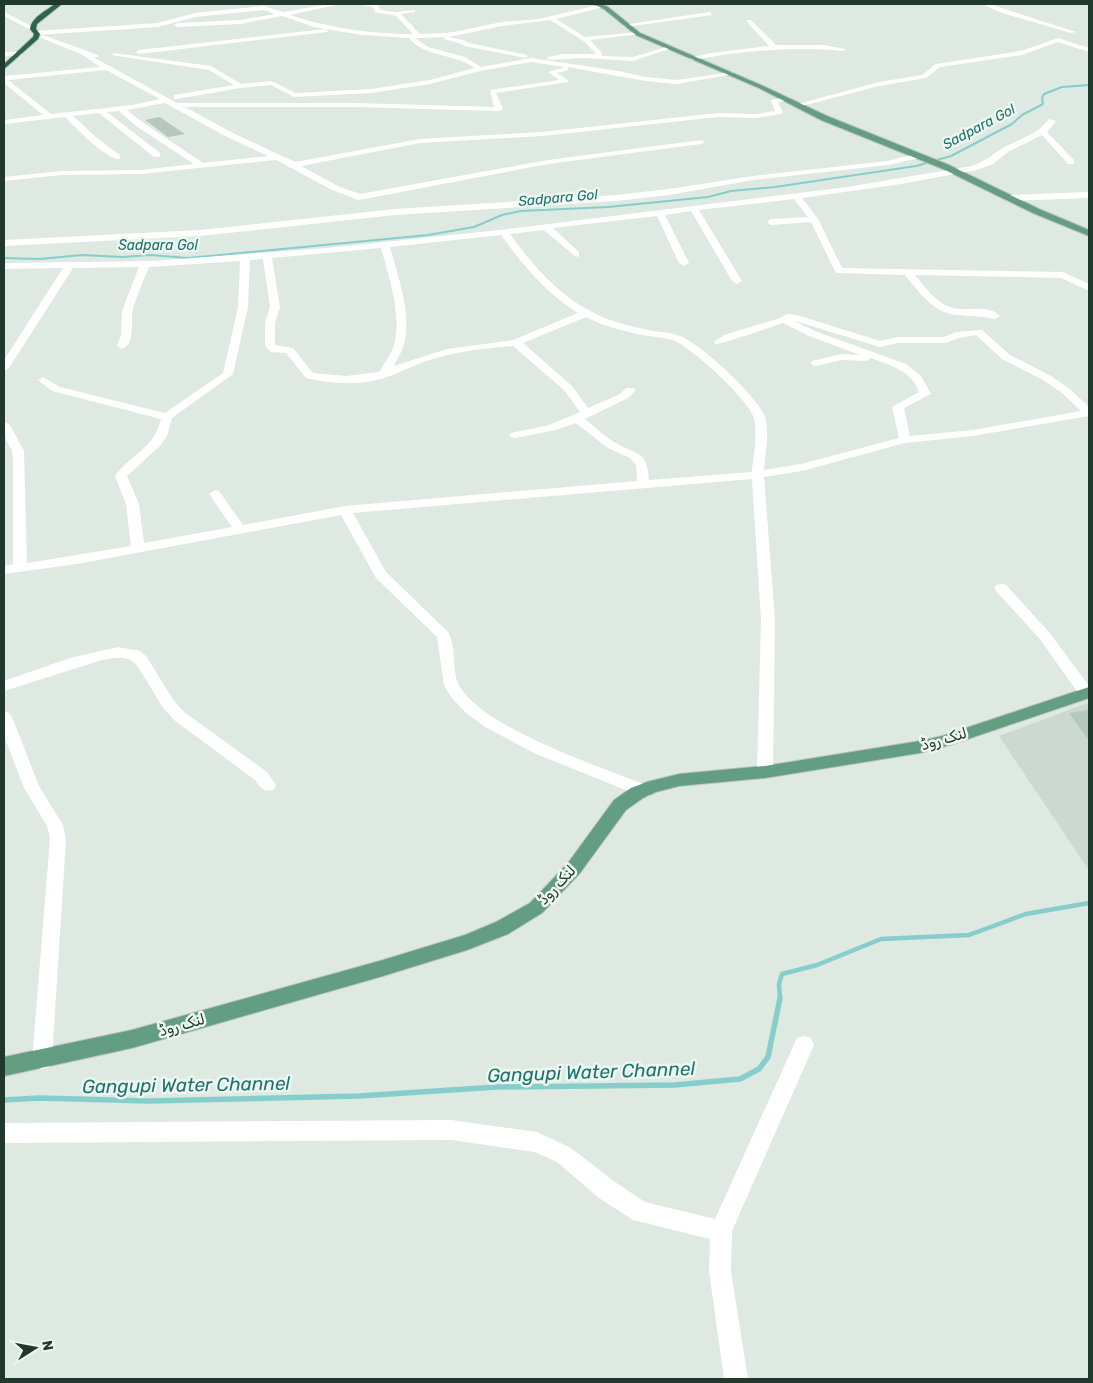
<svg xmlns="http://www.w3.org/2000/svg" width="1093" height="1383" viewBox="0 0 1093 1383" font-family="Rubik,'Noto Sans Arabic',sans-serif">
	<rect width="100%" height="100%" fill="#dee9e2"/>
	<polygon fill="#ccd9d1" points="1087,703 1089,706 1088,869 999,736"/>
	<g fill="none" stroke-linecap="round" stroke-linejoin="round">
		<polyline stroke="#86cecb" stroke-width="2" points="4,258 39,259 82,255 123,257 150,255 188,258 428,235 474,227 502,215 521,211 608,207 708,197 731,191 775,187 916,166 951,156 1012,124 1022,115 1043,104 1042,98 1044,94 1062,87 1089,85"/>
		<polyline stroke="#86cecb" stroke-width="4.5" points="780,999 779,984 782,974 817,965 881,939 969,935 1026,914 1089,903"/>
		<polyline stroke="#86cecb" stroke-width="5.5" points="4,1100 39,1098 149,1101 359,1096 497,1087 675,1085 740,1079 759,1069 768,1057 780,998"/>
	</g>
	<g fill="#b6c7bd">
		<polygon points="160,117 170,124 185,134 168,137 145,120"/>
		<polygon points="1089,710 1089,741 1069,713"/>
	</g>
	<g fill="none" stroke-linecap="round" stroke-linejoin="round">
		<g stroke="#bcc3c0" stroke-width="2">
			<g id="major">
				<polygon points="593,4 601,4 608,7 640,33 763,86 827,116 949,165 1039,209 1089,230 1089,236 1033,213 943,169 821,120 759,88 636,35 604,9"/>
				<polygon points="1089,687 1089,698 950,745 920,753 765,778 679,786 656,792 643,798 626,810 580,873 542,913 508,934 467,950 383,976 132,1048 4,1076 4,1057 132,1030 383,960 465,935 496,922 530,903 568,863 614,800 631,788 647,782 679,774 765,766 920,741 942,736"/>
			</g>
		</g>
		<g stroke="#bcc3c0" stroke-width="2">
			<path id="highway" d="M 55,4 L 62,4 L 37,24 L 36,29 L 40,34 L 38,39 L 4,69 L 4,64 L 33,37 L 34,34 L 30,29 C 32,17 46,11 55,4 Z"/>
		</g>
		<g fill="#fff" fill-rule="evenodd">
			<path d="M 330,4 L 341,4 L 290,15 C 329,28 371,34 413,34 L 396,16 L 375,12 L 373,7 L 357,4 L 377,4 L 380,10 L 396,12 L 415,10 L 415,12 L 401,14 L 420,34 L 448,33 L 502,22 L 539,19 L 602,4 L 604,7 L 556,19 L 585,37 L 638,32 L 641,34 L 590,40 L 602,53 L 602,56 L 633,57 L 669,46 L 672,48 L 633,61 L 584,58 L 550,60 L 547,58 L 548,57 L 563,54 L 596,54 L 585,42 L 550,20 L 502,26 L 449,37 L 463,40 L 469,43 L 527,55 L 527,57 L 525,58 L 465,46 L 459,43 L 444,39 L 444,37 L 415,38 L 428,47 L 465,57 L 481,67 L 531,58 L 619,71 L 645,77 L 677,80 L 731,72 L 734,74 L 677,84 L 645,81 L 568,67 L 568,70 L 557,73 L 568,80 L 568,82 L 496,93 L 503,109 L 499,111 L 355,107 L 185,107 L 233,133 L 295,162 L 420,139 L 542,132 L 718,113 L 756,114 L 775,111 L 771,100 L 786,97 L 790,99 L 778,103 L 783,112 L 782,114 L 756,118 L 718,117 L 542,136 L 420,143 L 301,166 L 338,186 L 360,194 L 548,160 L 701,140 L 705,142 L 701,144 L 548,164 L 359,200 L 332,190 L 276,160 L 141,174 L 62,175 L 4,181 L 4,177 L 62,171 L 141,170 L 194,164 L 136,126 L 119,111 L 107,112 L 160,153 L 160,157 L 154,157 L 99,113 L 73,116 L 97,138 L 120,155 L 120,159 C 106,160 75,127 65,117 L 4,124 L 4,120 L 43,115 L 4,83 L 4,76 L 100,67 L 83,55 L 41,38 L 40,37 L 43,35 L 98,55 L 98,57 L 93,57 L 177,103 L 355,103 L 494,107 L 490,90 L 559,80 L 548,72 L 565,67 L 531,62 L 480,71 L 430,84 L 371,93 L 294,97 L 271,85 L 240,88 L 177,99 L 174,99 L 174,95 L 234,85 L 209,70 L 111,55 L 114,53 L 211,66 L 241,84 L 272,81 L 295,93 L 371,89 L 430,80 L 475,68 C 454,53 423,57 409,38 L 362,35 L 314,27 L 282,16 L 240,24 L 177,27 L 174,25 L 177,23 L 240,20 L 275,14 L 264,10 L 195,17 L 158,27 L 36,35 L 33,33 L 36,31 L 158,23 L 195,13 L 264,6 L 283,12 ZM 106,70 L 160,99 L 132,105 L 51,114 L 8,80 ZM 165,103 L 227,137 L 268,156 L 203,163 L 142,122 L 127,110 Z"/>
			<polygon points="982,4 989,4 1076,32 1071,33 1002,13"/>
			<polygon points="4,12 35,28 36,29 31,30 4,16"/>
			<polygon points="710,12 712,15 626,27 623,25"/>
			<path d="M 747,20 L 751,20 L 776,45 L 824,45 L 846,49 L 843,51 C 792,46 742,51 692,60 L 689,58 L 711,53 L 769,46 L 747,22 Z"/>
			<polygon points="325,29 328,31 327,32 139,54 136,52 139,50"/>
			<polygon points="1058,38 1089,48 1089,52 1058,42 1022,55 940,67 926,78 879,86 798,107 794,105 879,82 922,75 936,64 1021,51"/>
			<polygon points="4,52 19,52 22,54 19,56 4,56"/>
			<path d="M 1049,119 L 1056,121 L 1047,132 L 1074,160 L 1074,164 L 1068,164 L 1042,135 L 1008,152 L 993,164 L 977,170 L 901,184 L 802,198 L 818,219 L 842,268 L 1063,272 L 1089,284 L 1089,291 L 1061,278 L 915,275 C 925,287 935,302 950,307 C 966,313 987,303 1000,316 L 995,319 C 981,316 970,316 956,315 C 932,312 919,292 905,275 L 836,273 L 811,222 L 771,225 L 767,222 L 771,219 L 808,217 L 794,199 L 699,210 L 742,281 L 737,284 L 732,281 L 691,211 L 665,215 L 689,263 L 684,266 L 679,263 L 657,216 L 553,228 L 579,252 L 579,256 L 576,257 L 544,230 L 510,234 C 532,265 560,297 596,314 C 614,323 634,327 654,331 C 662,332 673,333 680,336 C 701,344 758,397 765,417 C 770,433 765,454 764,470 L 801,464 L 899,438 L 892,407 L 919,392 C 912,371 890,365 871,358 L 866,361 L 842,360 L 816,366 L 812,365 L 811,363 L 812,361 L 842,354 L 860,355 L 809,336 L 783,323 C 774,326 720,345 715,344 L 714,342 L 724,335 L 780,318 L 787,314 L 797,315 L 880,341 L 898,337 L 944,337 L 956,332 L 982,330 L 1010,355 L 1051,376 L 1070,389 L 1089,407 L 1089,416 L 973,436 L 905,443 L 802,471 L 764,477 L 775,620 L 773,772 L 771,776 L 765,778 L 759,776 L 757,772 L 761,620 L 752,479 L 353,513 L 386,572 L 448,632 C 458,649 450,670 460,687 C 485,729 603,768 649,786 L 651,791 L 649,796 L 643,797 L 536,754 L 485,727 L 465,712 L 451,697 L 444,685 L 437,637 L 376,578 L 341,515 L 77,564 L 4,574 L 4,566 L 13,564 L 13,460 L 12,451 L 4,435 L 4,422 L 10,425 L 24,451 L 27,563 L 131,546 L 126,504 L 115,476 C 131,454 154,449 161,419 L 52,391 L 38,380 L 43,377 L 60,387 L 165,413 L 223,373 L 238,307 L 240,261 L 149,267 C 143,281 137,295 133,309 C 130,320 136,345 122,349 L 117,346 L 121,335 L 122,311 L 139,267 L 73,268 L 9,368 L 4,371 L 4,360 L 63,268 L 4,269 L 4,263 L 153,261 L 327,248 L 500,230 L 847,187 L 972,166 C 987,160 990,156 1003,148 C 1020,138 1036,136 1049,119 ZM 501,235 C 522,264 547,294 578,313 L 513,340 L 447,349 L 394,366 C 397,359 402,352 404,344 C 412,313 398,277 390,247 ZM 381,248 C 389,278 402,314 394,345 C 391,355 384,364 379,372 L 346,376 L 313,373 L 293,348 L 275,345 L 275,323 L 280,307 L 272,258 ZM 263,259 L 270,307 L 265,323 L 265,346 L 271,352 L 286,353 L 306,378 C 330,384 363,386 387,377 C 402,372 417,363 433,359 C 459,351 486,348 513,346 L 564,390 L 580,412 L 549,425 L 511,433 L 509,435 L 511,437 L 515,438 L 556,430 L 576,423 L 608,448 L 630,458 L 636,465 L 637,481 L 345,506 L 243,525 L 219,491 L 215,490 L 209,494 L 232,527 L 144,543 L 139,504 L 127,476 L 160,446 L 167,436 L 172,418 L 233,374 L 248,307 L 250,260 ZM 586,317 C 605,327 627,332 648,336 C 657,337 667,338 675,341 C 693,349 749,400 754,418 C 758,435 753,455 752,472 L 649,480 C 647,449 637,456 616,443 C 605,437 595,427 585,419 L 628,398 L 636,390 L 634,388 L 626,388 L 620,394 L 588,408 L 572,386 L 523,343 ZM 792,320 L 880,347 L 898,343 L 946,343 L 959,338 L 976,335 L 1002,359 L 1043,380 L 1062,393 L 1081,411 L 973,430 L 910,436 L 904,408 L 931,394 L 921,376 L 906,364 L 817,332 Z"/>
			<polygon points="916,154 920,156 919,158 888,165 753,180 669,195 616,201 395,215 200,236 4,246 4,240 200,230 395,209 616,195 669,189 753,176 888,161"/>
			<polygon points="1089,192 1089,198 1008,201 1004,198 1008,195"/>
			<polygon points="1001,584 1006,585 1049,632 1089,686 1089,697 1081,697 1039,638 996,591 994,588 996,585"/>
			<path d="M 118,647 L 140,651 L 146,656 L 174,701 L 184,712 L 267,772 L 276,785 L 274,789 C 264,793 261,788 255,780 L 174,720 L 164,709 L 136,664 C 125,655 115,658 102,660 L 4,691 L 4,681 L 70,658 Z"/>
			<polygon points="4,711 9,713 12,717 39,786 63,825 66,839 52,1060 49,1067 42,1069 35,1067 32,1060 50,839 47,826 24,788 4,736"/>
			<polygon points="804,1036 811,1038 814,1045 732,1231 731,1271 748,1379 724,1379 709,1271 710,1239 633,1220 599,1198 557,1162 535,1152 451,1140 4,1143 4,1123 451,1120 537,1132 571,1148 615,1182 645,1202 715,1219 797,1038"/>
		</g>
		<use href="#major" fill="#639e83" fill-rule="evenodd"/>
		<use href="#highway" fill="#2c644d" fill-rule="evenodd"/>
	</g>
	<g text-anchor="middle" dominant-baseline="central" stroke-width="5" stroke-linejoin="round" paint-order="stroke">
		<g font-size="14" font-style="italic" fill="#1c7370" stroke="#eef6f0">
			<text transform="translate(979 127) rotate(-28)">Sadpara Gol</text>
			<text transform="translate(558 198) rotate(-5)">Sadpara Gol</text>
			<text x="158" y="245">Sadpara Gol</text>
		</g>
		<g font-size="15" fill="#20382d" stroke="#eef6f0">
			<text transform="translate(944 739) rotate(-16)">لنک روڈ</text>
			<text transform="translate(557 885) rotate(-47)">لنک روڈ</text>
			<text transform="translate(182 1025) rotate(-16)">لنک روڈ</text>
		</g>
		<g font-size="19" font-style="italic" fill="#1c7370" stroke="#eef6f0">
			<text transform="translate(591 1072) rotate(-2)">Gangupi Water Channel</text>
			<text transform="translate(186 1085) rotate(-1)">Gangupi Water Channel</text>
		</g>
	</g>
	<rect width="1093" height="1383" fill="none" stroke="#20382d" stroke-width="10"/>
	<g transform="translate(35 1348) rotate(79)" stroke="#eef6f0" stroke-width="4" paint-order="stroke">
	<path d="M0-4L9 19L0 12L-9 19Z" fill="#20382d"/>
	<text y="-8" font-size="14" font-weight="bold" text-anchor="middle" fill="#20382d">N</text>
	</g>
</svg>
